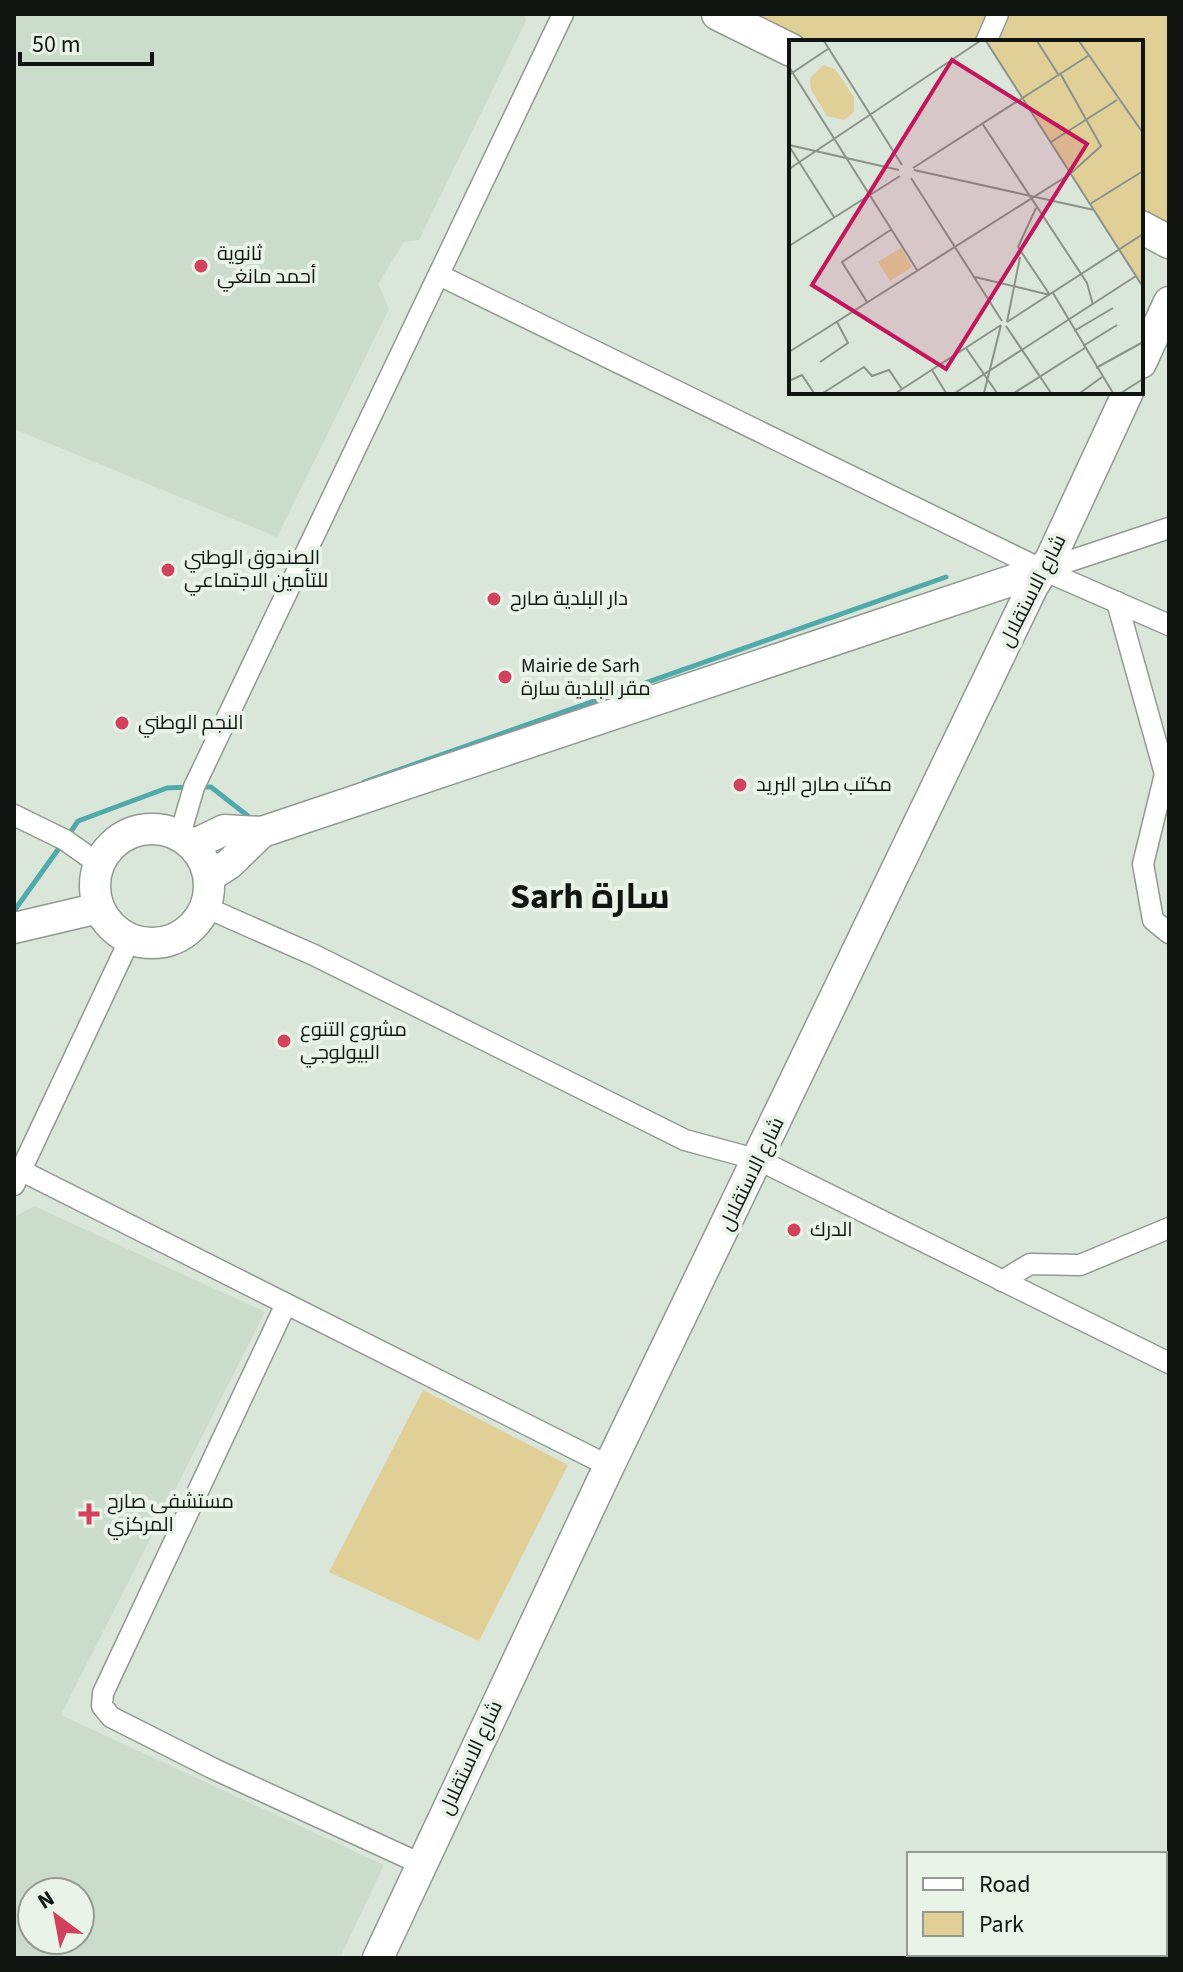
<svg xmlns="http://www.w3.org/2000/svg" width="1183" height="1972" viewBox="0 0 1183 1972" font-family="'Source Sans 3',Cairo,sans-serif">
	<rect width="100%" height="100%" fill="#dbe6db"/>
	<g fill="#ccdccc" fill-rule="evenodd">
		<polygon points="14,14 524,14 526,21 419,240 404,242 378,284 389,309 277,537 14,429"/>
		<path d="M 34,1206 L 265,1312 L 61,1715 L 384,1865 L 340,1958 L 14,1958 L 14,1217 ZM 32,1892 L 80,1892 L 80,1940 L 32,1940 Z"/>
	</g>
	<g fill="#e1cf98">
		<polygon points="718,14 1169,14 1169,242 1141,227 1141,42 791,42"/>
		<polygon points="423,1390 568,1465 479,1641 329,1572"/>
	</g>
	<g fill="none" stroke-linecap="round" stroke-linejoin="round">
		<g stroke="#52a9aa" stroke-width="5">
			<polyline points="364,782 946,577"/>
			<polyline points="198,787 211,787 253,820"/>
			<polyline points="68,836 78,821 167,788 188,787"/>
			<polyline points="14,911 62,844"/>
		</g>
		<g stroke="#909a90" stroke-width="23">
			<g id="street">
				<polyline points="986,42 998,14"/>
				<polyline points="439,275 1043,570 1169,625"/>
				<polyline points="1043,570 1169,528"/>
				<polyline points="1117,602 1165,774 1143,864 1153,920 1169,933"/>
				<polyline points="14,815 65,840 99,864"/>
				<polyline points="180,835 194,787 563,14"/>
				<polyline points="205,907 314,955 685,1140 759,1160 1169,1363"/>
				<polyline points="14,1167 609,1466"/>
				<polyline points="14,1185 130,939"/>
				<polyline points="1002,1281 1030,1264 1080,1265 1169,1228"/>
				<polyline points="286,1304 103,1693 102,1706 111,1717 214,1769 421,1864"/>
				<polyline points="1165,1888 1169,1879"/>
				<polyline points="1132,1958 1134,1954"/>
			</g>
		</g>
		<g stroke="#909a90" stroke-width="33">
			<g id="secondary">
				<polyline points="1141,363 1169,302"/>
				<circle cx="152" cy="886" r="57"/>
				<polyline points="193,845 224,830 262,832 1043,570"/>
				<polyline points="209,877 229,864 262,832"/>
				<polyline points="14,928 99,908"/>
				<polyline points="378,1958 609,1466 1033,586 1051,558 1128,392"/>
			</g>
		</g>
		<g stroke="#909a90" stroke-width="35">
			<g id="primary">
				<polyline points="718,14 791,50"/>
				<polyline points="1141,227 1169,242"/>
			</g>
		</g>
		<use href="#street" stroke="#fff" stroke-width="20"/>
		<use href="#secondary" stroke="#fff" stroke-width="30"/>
		<use href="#primary" stroke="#fff" stroke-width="32"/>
	</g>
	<g fill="#d2425c" stroke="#e9f3e8" stroke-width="3">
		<circle cx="201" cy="266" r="8"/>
		<circle cx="168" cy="570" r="8"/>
		<circle cx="494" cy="599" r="8"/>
		<circle cx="505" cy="677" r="8"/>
		<circle cx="122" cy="723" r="8"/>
		<circle cx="740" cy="785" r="8"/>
		<circle cx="284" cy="1041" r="8"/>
		<circle cx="794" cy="1230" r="8"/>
		<path d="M85 1502h8v8h8v8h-8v8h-8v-8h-8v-8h8z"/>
	</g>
	<g text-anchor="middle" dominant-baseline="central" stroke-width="8" stroke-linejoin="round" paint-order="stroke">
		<g font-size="20" fill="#111511" stroke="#e9f3e8" text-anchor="start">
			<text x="217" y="254">ثانوية<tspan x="217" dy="23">أحمد مانغي</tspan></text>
			<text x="184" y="558">الصندوق الوطني<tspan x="184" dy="23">للتأمين الاجتماعي</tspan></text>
			<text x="510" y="599">دار البلدية صارح</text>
			<text x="521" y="666">Mairie de Sarh<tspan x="521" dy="23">مقر البلدية سارة</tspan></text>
			<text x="138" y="723">النجم الوطني</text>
			<text x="756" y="785">مكتب صارح البريد</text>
			<text x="300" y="1030">مشروع التنوع<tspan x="300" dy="23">البيولوجي</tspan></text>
			<text x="810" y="1230">الدرك</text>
			<text x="107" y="1502">مستشفى صارح<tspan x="107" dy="23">المركزي</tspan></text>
		</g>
		<g font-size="20" fill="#111511" stroke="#e9f3e8">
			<text transform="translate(1033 591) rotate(-63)">شارع الاستقلال</text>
			<text transform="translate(752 1174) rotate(-64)">شارع الاستقلال</text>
			<text transform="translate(471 1758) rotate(-65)">شارع الاستقلال</text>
		</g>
		<g font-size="36" font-weight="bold" fill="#111511" stroke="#e9f3e8">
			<text x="590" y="896">Sarh سارة</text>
		</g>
	</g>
	<g transform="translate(789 40)">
		<rect width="354" height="354" fill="#dbe6db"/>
		<path d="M 197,1 L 354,1 L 354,247 ZM 34,25 L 46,29 L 65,57 L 65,72 L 55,80 L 38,76 L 22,50 L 21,38 ZM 112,208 L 123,227 L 101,241 L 89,222 Z" fill="#e1cf98"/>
		<path fill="none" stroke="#8a928a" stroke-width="2" d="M 35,1 L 113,125M 197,1 L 354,247M 248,1 L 269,34M 290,1 L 354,93M 0,27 L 128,230M 0,35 L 39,9M 193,83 L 298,243 L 304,265M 262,102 L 328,60M 0,105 L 110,130M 0,106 L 45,177M 124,128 L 299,16M 0,129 L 191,1M 125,130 L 305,170M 122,138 L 213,281M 301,164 L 354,131M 247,168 L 229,207 L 261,255M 0,206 L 111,136M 186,237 L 261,255M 264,253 L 324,353M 78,262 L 53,222 L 103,189M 218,282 L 354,194M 218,282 L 231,217M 217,286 L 262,353M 285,291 L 324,268M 294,306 L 328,285M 177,308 L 208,353M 0,312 L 281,134 L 312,106 L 271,33M 31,322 L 59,303 L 48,282M 307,328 L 354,302M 143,330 L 157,353M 0,341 L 13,335 L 25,353M 34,353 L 75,327 L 83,336 L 100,330 L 113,349M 107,353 L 212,285M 166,353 L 347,236M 195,353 L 212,285M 225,353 L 296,308M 291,353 L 313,337M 332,353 L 354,339"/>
		<path fill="#c2185b" fill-opacity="0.15" stroke="#c2185b" stroke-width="4" d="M 163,20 L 298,104 L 157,329 L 23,245 Z"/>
		<rect width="354" height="354" fill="none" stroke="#111511" stroke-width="4"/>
	</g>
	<rect width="1183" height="1972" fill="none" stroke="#111511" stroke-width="32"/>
	<rect x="907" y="1852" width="260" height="104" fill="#e9f3e8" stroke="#939a92" stroke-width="2"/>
	<rect x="923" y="1878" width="40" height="12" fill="#ffffff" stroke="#939a92" stroke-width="2"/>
	<text x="979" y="1892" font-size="24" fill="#111511">Road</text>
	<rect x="923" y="1912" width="40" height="24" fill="#e1cf98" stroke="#939a92" stroke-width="2"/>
	<text x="979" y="1932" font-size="24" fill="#111511">Park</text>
	<g transform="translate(56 1916) rotate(328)"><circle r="38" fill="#e9f3e8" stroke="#939a92" stroke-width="2"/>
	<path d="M0-6L14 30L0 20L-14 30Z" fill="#d2425c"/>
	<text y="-12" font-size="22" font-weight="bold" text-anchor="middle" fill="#111511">N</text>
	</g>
	<path d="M20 52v12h132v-12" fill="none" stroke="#111511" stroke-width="4"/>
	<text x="32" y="52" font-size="24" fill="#111511" stroke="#e9f3e8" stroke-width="6" paint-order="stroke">50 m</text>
</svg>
